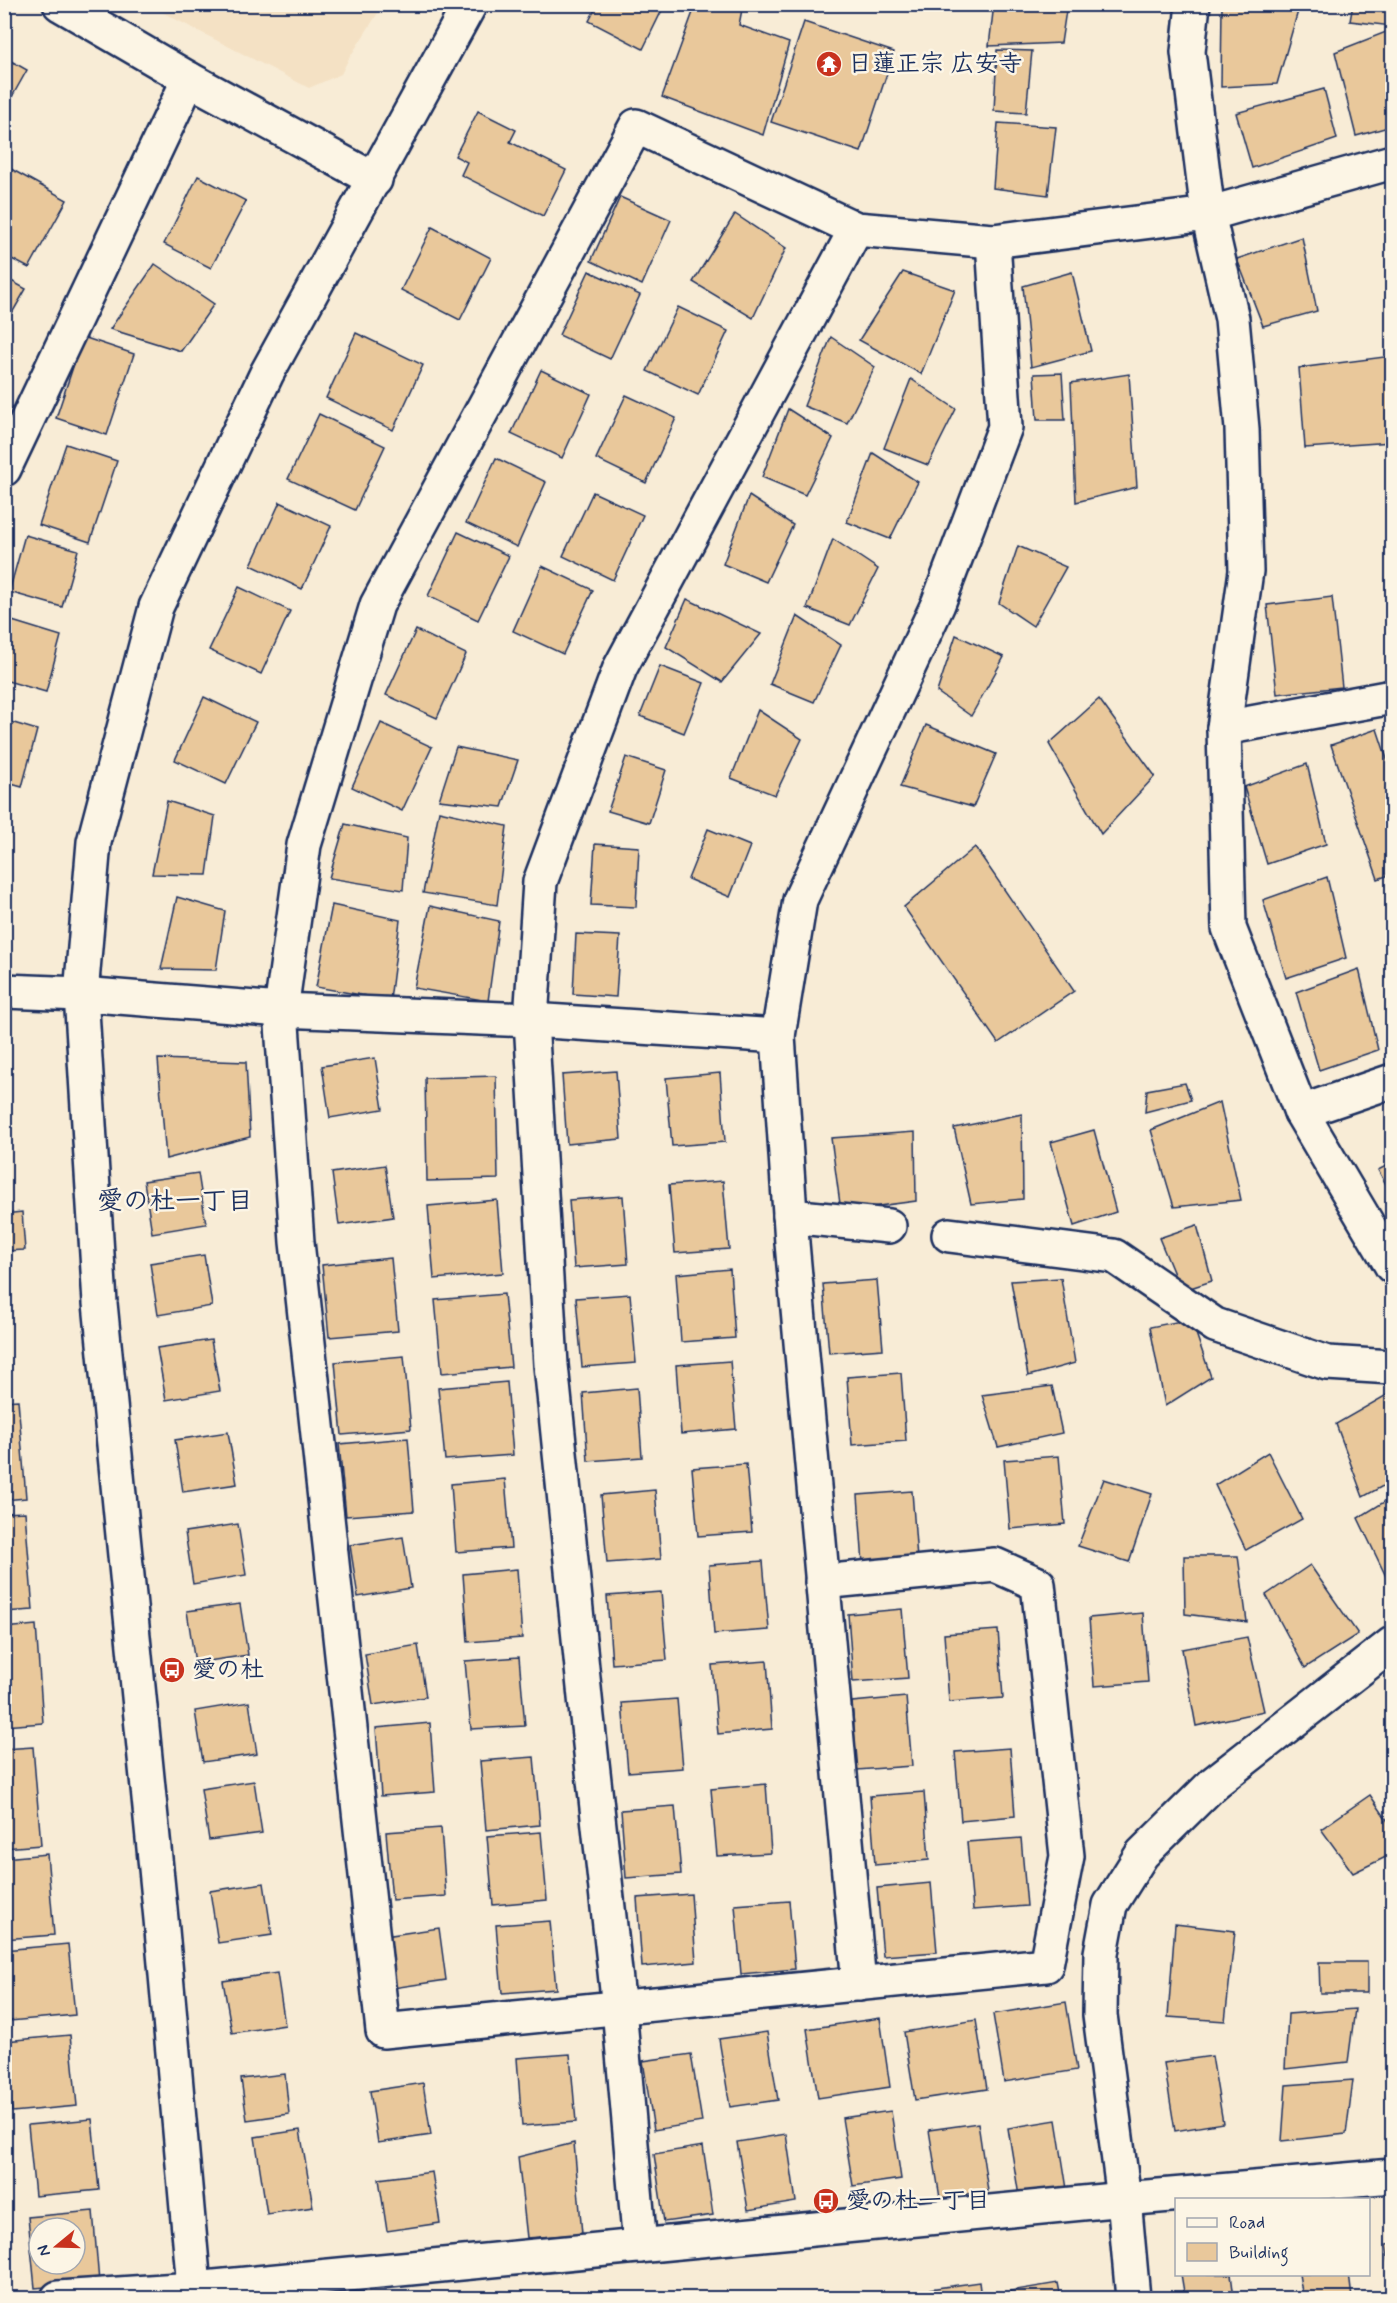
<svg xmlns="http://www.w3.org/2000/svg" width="1397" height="2303" viewBox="0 0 1397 2303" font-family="Mynerve,'Klee One',sans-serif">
	<rect width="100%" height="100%" fill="#f8ecd6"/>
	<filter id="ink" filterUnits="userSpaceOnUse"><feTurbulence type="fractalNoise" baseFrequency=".0167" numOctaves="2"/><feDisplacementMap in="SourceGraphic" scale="12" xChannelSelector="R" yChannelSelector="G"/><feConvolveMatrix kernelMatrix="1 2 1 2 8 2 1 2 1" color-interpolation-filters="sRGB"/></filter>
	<g filter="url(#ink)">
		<polygon fill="#f4e1c4" points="148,5 383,5 348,60 341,74 309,88"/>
		<g fill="#e9c89b" stroke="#1b2f5e" stroke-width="1.5" fill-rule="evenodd">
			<polygon points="598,4 665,4 643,49 589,21"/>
			<polygon points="696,4 743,4 739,25 789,43 763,135 662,97"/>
			<polygon points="994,4 1067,4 1061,43 989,46"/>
			<polygon points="1222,4 1300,4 1277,84 1221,87"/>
			<polygon points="1353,4 1392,4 1392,26 1350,21"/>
			<polygon points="804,22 894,52 861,152 771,122"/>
			<polygon points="1391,30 1392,126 1356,136 1335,52"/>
			<polygon points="997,50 1032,51 1026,113 994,111"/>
			<polygon points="4,57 27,70 4,111"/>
			<polygon points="1324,89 1337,139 1252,168 1236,113"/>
			<polygon points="478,111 516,130 510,142 566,170 543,216 461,175 467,162 455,156"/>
			<polygon points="998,123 1056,127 1048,195 993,188"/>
			<polygon points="11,169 67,200 29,268 4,255 4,181"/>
			<polygon points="198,176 246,201 211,268 164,244"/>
			<polygon points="620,197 671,220 642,285 591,261"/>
			<polygon points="735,214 786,248 753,318 693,282"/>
			<polygon points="432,227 491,258 460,320 401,290"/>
			<polygon points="1302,237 1317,311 1263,326 1237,259"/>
			<polygon points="155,264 214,304 181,351 110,329"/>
			<polygon points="589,271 640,295 610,359 559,335"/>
			<polygon points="903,272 955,290 921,374 859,340"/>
			<polygon points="1072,272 1091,351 1031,367 1023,286"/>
			<polygon points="4,277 26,289 4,327"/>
			<polygon points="678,307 728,331 698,395 647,371"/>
			<polygon points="356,333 423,365 393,430 326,398"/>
			<polygon points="83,337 134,354 107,435 56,418"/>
			<polygon points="831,337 875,367 847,423 804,406"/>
			<polygon points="1392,356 1392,442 1305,448 1299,368"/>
			<polygon points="541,370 591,394 562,458 511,434"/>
			<polygon points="1062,373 1065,420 1037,420 1034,374"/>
			<polygon points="1129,374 1137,487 1076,502 1071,383"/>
			<polygon points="911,379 956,409 928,465 884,448"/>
			<polygon points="626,395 676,418 646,483 596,459"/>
			<polygon points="788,409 833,438 805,495 762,477"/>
			<polygon points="319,414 385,446 355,510 288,479"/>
			<polygon points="66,444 117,461 90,542 39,525"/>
			<polygon points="873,453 918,482 890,539 847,522"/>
			<polygon points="496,458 546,482 517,547 466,523"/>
			<polygon points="593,492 643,515 613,580 563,556"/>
			<polygon points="749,496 793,525 766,582 723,564"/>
			<polygon points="280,502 331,526 302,589 251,565"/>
			<polygon points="458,532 509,556 478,620 428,596"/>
			<polygon points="25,535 78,550 62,607 9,592"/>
			<polygon points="833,539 878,569 850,625 807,608"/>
			<polygon points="1018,546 1066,567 1033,626 999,603"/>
			<polygon points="542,566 593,590 563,654 513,631"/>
			<polygon points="239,587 290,611 261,674 209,650"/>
			<polygon points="1332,597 1342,687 1277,694 1267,605"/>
			<polygon points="687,599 761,634 722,682 666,647"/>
			<polygon points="797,616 841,645 814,702 770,684"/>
			<polygon points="9,620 61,636 46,692 4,680 4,636"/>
			<polygon points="416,630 466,654 437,718 386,695"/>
			<polygon points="956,635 1004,657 971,716 937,692"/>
			<polygon points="660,666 704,683 684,733 640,716"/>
			<polygon points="204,697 256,722 226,784 175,760"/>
			<polygon points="1099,699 1155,776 1101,834 1049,744"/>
			<polygon points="758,710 802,739 775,795 731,778"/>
			<polygon points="4,720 37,730 22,787 4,782"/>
			<polygon points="381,723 432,747 402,811 352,787"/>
			<polygon points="926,725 996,754 973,807 900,787"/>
			<polygon points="1377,729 1392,774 1392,874 1378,879 1331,745"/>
			<polygon points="456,747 518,760 502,807 439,800"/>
			<polygon points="626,757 666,770 649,823 608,811"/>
			<polygon points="1307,764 1326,844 1267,864 1244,787"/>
			<polygon points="167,801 215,816 207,875 152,874"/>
			<polygon points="439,811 507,826 497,905 423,893"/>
			<polygon points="345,824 407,838 403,890 329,878"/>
			<polygon points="708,829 750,846 730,897 688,879"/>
			<polygon points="595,844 639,847 636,907 591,905"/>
			<polygon points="975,847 1074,991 998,1043 904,907"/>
			<polygon points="1327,877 1346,958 1286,978 1263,900"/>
			<polygon points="177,897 225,911 216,970 161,969"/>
			<polygon points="332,905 400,920 390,1000 316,987"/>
			<polygon points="430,906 499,921 488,1001 414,988"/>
			<polygon points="576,934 620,936 616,997 573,994"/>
			<polygon points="1359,969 1378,1050 1319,1070 1296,992"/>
			<polygon points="375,1058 383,1109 330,1118 322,1066"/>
			<polygon points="158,1059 246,1062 250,1137 166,1159"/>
			<polygon points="616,1071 621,1139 567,1144 562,1075"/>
			<polygon points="720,1073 725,1142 672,1146 666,1078"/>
			<polygon points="496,1076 498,1179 427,1181 425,1078"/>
			<polygon points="1185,1083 1191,1100 1145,1112 1147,1090"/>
			<polygon points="1220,1102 1241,1200 1174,1207 1151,1130"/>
			<polygon points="1022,1114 1023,1199 971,1204 954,1128"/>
			<polygon points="1094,1130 1116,1212 1074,1226 1051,1142"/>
			<polygon points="915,1132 916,1201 841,1211 831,1138"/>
			<polygon points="1392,1163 1392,1195 1378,1170"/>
			<polygon points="385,1165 393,1217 339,1225 332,1173"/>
			<polygon points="198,1173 206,1224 152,1233 144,1181"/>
			<polygon points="723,1181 729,1249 675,1253 669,1185"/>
			<polygon points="623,1196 628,1264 574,1268 569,1200"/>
			<polygon points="497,1200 503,1273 434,1279 428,1206"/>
			<polygon points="22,1212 25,1250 4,1251 4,1214"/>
			<polygon points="1197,1225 1212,1281 1181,1291 1159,1238"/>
			<polygon points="204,1255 212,1306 158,1315 150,1263"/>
			<polygon points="391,1258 398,1331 329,1337 322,1265"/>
			<polygon points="730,1269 735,1338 681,1342 676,1274"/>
			<polygon points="1061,1278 1075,1363 1028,1376 1011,1281"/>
			<polygon points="877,1280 883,1349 829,1353 823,1284"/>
			<polygon points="504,1294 511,1367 442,1373 435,1300"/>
			<polygon points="630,1294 636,1363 582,1367 576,1298"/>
			<polygon points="1191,1319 1211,1377 1165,1406 1150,1327"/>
			<polygon points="211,1340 220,1391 166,1400 157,1348"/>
			<polygon points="404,1356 411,1429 342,1435 335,1362"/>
			<polygon points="730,1361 736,1429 681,1434 676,1365"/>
			<polygon points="901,1373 906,1441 852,1445 847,1377"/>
			<polygon points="507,1382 513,1455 445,1460 438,1388"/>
			<polygon points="1052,1386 1062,1433 998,1447 982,1395"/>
			<polygon points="637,1388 642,1457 588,1461 583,1393"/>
			<polygon points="1390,1393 1392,1398 1392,1481 1363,1497 1336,1424"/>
			<polygon points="18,1400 26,1498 4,1500 4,1401"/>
			<polygon points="228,1432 237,1484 183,1492 175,1440"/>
			<polygon points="408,1438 414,1511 346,1516 339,1444"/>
			<polygon points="1268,1452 1302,1519 1246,1550 1215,1485"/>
			<polygon points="1059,1456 1065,1524 1010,1529 1004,1460"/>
			<polygon points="746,1464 752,1532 698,1536 692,1468"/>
			<polygon points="505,1479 511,1548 456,1552 451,1484"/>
			<polygon points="1104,1479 1152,1494 1129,1562 1078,1546"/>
			<polygon points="655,1490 661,1559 607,1563 601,1495"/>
			<polygon points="912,1491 917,1559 863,1564 858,1495"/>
			<polygon points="1392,1497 1392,1589 1358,1518"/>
			<polygon points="25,1512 33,1610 4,1612 4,1513"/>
			<polygon points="238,1524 246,1575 193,1584 185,1532"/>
			<polygon points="403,1537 411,1588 358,1597 350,1545"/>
			<polygon points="1184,1556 1238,1556 1247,1622 1185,1614"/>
			<polygon points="763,1561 769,1630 714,1634 709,1565"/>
			<polygon points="1310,1565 1358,1634 1305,1668 1266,1595"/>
			<polygon points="517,1569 522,1638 468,1642 463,1574"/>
			<polygon points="661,1592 667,1660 612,1664 607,1596"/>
			<polygon points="240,1604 248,1655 195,1663 187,1611"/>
			<polygon points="902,1609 908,1678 853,1682 848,1614"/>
			<polygon points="1143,1613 1148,1682 1094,1686 1089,1618"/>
			<polygon points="36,1625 43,1723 4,1726 4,1628"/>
			<polygon points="998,1630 1003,1698 949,1702 944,1634"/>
			<polygon points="1247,1637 1264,1711 1196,1726 1182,1649"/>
			<polygon points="418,1645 426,1697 373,1705 365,1654"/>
			<polygon points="519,1657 525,1726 471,1729 465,1661"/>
			<polygon points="767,1661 772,1729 718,1734 712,1665"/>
			<polygon points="906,1697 912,1766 857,1770 852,1702"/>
			<polygon points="677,1699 683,1768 628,1772 622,1703"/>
			<polygon points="249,1702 257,1754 203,1762 195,1711"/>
			<polygon points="430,1723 435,1792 381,1796 376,1728"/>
			<polygon points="33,1747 41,1845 4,1848 4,1749"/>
			<polygon points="1010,1748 1015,1816 961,1821 955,1752"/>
			<polygon points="534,1757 540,1825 486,1830 480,1761"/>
			<polygon points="254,1781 262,1833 209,1840 201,1789"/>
			<polygon points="766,1784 771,1853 717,1856 711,1789"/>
			<polygon points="924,1792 929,1860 875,1865 870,1796"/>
			<polygon points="1370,1795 1392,1827 1392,1854 1353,1873 1321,1829"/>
			<polygon points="675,1806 681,1874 626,1878 621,1810"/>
			<polygon points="441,1828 446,1896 392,1900 386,1832"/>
			<polygon points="541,1832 547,1900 493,1905 487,1836"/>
			<polygon points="1021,1838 1027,1906 973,1910 967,1842"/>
			<polygon points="47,1854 54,1935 4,1939 4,1858"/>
			<polygon points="264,1883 272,1935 218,1943 210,1891"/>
			<polygon points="931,1883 937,1952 883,1956 877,1888"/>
			<polygon points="691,1894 696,1962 642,1967 637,1898"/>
			<polygon points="789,1901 795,1969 741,1974 735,1905"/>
			<polygon points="550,1921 556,1989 502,1993 496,1925"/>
			<polygon points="1175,1924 1235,1931 1225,2021 1168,2017"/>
			<polygon points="439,1928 446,1980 393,1988 385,1936"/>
			<polygon points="68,1944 75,2015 10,2021 4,1950"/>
			<polygon points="1319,1962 1367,1962 1367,1993 1320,1993"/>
			<polygon points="277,1973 285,2025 232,2033 223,1981"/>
			<polygon points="1066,2002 1077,2070 1004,2082 993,2014"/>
			<polygon points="1355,2009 1348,2062 1285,2069 1288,2014"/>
			<polygon points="880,2018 890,2087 818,2098 807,2029"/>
			<polygon points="976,2020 987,2089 915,2100 904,2032"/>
			<polygon points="767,2032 778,2100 730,2107 719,2039"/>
			<polygon points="70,2035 77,2106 12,2112 5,2041"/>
			<polygon points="570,2054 576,2122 522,2126 517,2058"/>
			<polygon points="691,2054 702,2122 654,2130 643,2061"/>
			<polygon points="1212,2056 1223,2123 1175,2131 1164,2063"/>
			<polygon points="285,2074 289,2114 247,2120 241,2079"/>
			<polygon points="1353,2080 1346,2134 1282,2141 1286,2085"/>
			<polygon points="423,2083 431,2135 378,2143 370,2091"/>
			<polygon points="891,2111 901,2179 853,2186 842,2118"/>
			<polygon points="92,2119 99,2190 35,2196 28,2125"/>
			<polygon points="1056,2120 1067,2189 1019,2196 1008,2128"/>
			<polygon points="978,2123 988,2191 940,2198 929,2130"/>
			<polygon points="300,2130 313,2207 267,2214 255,2137"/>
			<polygon points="786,2134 796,2202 748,2210 737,2142"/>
			<polygon points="574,2143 582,2234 527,2238 518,2157"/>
			<polygon points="703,2146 713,2215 664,2222 654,2154"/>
			<polygon points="432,2172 440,2223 387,2231 379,2179"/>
			<path d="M 93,2211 L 99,2282 L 35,2288 L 28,2217 ZM 39,2228 L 75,2228 L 75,2264 L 39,2264 Z"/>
			<polygon points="1392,2244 1392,2285 1386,2245"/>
			<polygon points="1181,2274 1231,2274 1234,2298 1185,2298"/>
			<polygon points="1299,2274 1349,2274 1352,2298 1303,2298"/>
			<polygon points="979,2282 981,2298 932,2298 930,2289"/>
			<polygon points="1058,2283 1061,2298 1011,2298 1010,2291"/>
		</g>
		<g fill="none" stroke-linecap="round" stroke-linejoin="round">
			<g stroke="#1b2f5e" stroke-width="38">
				<g id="minor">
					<polyline points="60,4 189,79 375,180"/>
					<polyline points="1193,4 1188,52 1208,214 1232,319 1242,429 1246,571 1224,728 1229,928 1301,1112 1392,1266"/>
					<polyline points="4,469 189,79"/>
					<polyline points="1224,728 1392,697"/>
					<polyline points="4,991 81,994 281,1010 531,1020 778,1036"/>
					<polyline points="1301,1112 1392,1081"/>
					<polyline points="790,1216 889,1226"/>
					<polyline points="949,1235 1114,1256 1215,1325 1327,1363 1392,1367"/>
					<polyline points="822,1582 995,1565 1038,1584 1067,1856 1046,1965 383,2031 297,1242 281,1010 304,845 377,605 636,126 856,229 993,241 1208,214 1392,162"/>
					<polyline points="859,1984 792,1243 778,1036 800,900 938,604 1005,427 993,241"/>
					<polyline points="640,2246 619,2008 587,1717 551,1365 531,1020 540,882 620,668 856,229"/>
					<polyline points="58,2298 194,2289 1124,2199 1392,2176"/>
					<polyline points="195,2298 161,1919 100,1303 81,994 94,842 156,607 267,373 470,4"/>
					<polyline points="1133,2298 1124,2199 1100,2015 1101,1953 1110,1905 1142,1854 1214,1783 1392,1644"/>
				</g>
			</g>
			<use href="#minor" stroke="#fcf5e5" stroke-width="33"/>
		</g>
	</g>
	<defs>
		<g id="temple-disc" transform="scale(1.35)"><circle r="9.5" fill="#c8321e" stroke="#fcf5e5"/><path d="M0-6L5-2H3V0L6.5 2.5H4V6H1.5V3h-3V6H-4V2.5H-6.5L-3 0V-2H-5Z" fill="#fff"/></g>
		<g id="bus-disc" transform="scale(1.35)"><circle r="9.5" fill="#c8321e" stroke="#fcf5e5"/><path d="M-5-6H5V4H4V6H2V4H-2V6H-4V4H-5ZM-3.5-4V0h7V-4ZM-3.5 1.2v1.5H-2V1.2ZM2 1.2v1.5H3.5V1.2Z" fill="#fff"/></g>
	</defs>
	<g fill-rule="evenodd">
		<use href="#temple-disc" x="829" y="64"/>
		<use href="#bus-disc" x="172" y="1670"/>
		<use href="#bus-disc" x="826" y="2201"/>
	</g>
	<g text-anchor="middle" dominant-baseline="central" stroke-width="5" stroke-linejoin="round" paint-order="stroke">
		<g font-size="24" font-weight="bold" fill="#1b2f5e" stroke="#fcf5e5" text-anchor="start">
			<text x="848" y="64">日蓮正宗 広安寺</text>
			<text x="192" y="1670">愛の杜</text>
			<text x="846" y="2201">愛の杜一丁目</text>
		</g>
		<g font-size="26" font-weight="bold" fill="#1b2f5e" stroke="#fcf5e5">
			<text x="175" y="1202">愛の杜一丁目</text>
		</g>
	</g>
	<rect width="1397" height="2303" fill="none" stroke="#fcf5e5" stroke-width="24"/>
	<rect x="12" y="12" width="1373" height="2279" fill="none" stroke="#1b2f5e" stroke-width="2" filter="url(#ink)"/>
	<rect x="1175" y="2198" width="195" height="78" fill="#fcf5e5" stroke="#a2a6af" stroke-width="1.5"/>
	<rect x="1187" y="2218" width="30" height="9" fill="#fcf5e5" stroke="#a2a6af" stroke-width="1.5"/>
	<text x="1229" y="2228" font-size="18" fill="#1b2f5e">Road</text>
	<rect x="1187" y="2243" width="30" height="18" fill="#e9c89b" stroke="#a2a6af" stroke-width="1.5"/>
	<text x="1229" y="2258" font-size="18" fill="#1b2f5e">Building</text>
	<g transform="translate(57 2246) rotate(251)"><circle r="28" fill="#fcf5e5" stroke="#a2a6af" stroke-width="1.5"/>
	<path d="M0-4.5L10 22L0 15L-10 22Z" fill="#c8321e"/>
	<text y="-9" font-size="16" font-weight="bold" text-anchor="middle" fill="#1b2f5e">N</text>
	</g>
</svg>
